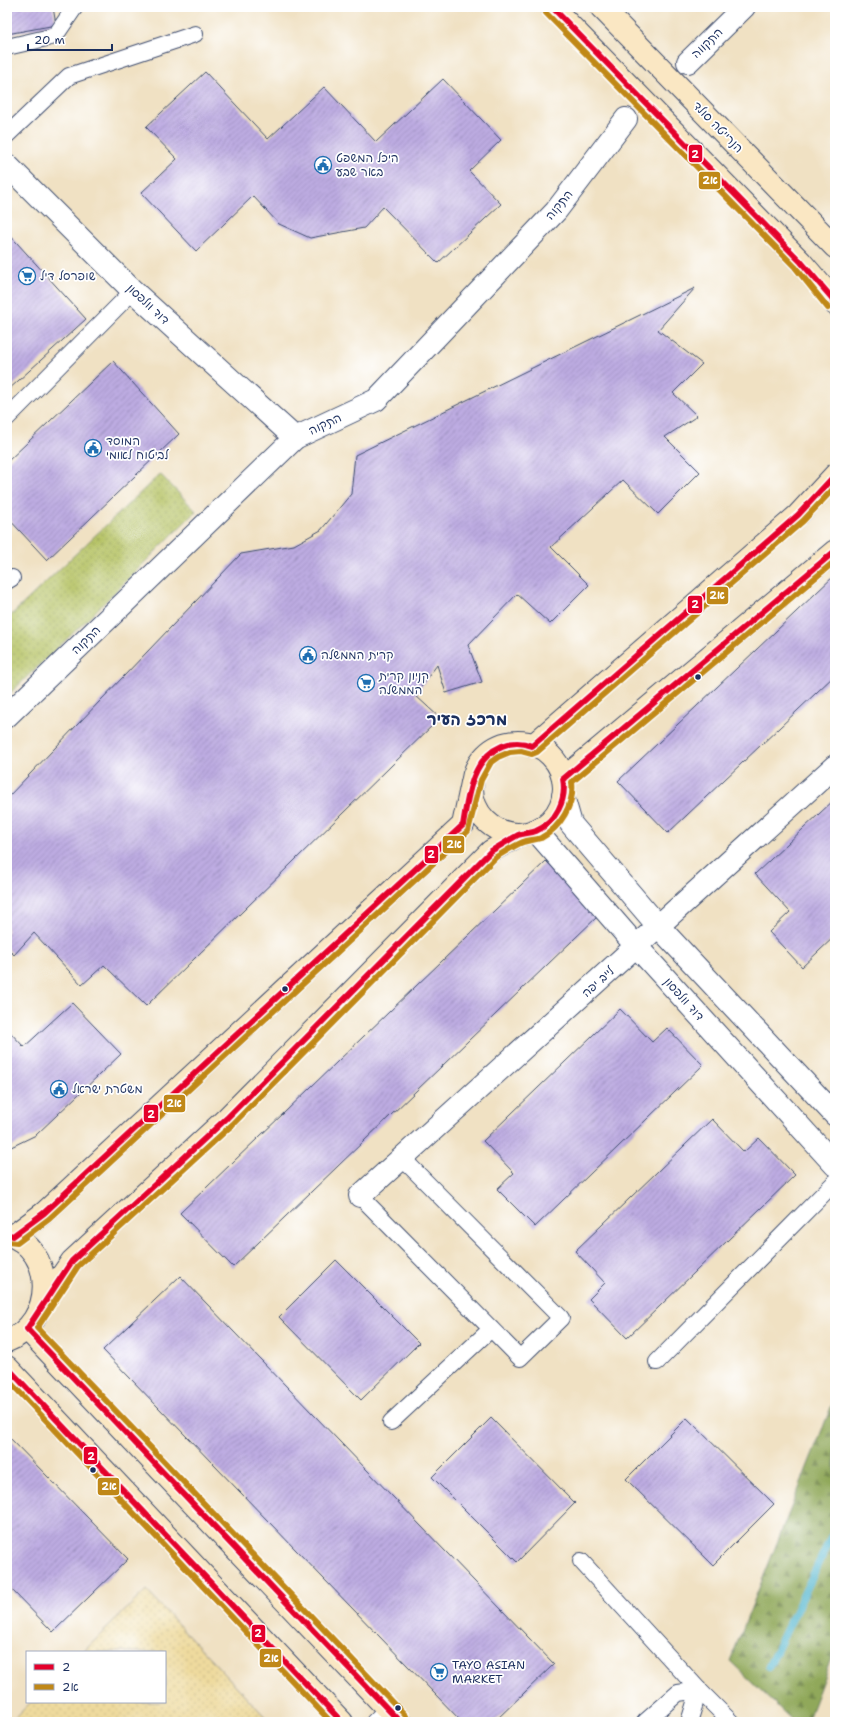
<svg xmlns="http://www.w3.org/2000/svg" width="842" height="1729" viewBox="0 0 842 1729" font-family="'Shantell Sans','Playpen Sans Hebrew',sans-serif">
	<defs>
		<pattern id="forest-firs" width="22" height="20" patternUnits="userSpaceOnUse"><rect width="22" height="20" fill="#90a85a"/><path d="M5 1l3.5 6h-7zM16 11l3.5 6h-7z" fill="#75894e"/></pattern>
		<pattern id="sand-dots" width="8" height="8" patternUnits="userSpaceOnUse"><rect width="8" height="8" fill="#eeda9e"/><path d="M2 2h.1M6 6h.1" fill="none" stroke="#ccbb8a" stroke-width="1.8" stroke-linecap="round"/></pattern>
		<pattern id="park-dots" width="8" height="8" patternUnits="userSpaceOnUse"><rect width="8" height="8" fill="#b5c264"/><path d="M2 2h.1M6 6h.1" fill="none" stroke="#929e56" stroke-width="1.8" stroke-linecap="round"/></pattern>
		<pattern id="building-hatch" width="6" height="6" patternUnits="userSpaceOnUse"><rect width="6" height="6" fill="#bdace2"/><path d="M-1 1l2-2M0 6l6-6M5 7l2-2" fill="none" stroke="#998cba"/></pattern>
	</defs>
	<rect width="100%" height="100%" fill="#fff"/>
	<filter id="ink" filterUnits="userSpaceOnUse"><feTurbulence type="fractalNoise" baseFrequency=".025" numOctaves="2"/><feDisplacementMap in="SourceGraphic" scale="8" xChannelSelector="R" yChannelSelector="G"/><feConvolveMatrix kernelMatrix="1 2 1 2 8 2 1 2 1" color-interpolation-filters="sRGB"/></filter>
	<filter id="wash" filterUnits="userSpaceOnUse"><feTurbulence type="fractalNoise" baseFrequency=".012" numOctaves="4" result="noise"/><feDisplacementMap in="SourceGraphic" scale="16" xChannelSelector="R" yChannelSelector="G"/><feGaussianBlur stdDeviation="0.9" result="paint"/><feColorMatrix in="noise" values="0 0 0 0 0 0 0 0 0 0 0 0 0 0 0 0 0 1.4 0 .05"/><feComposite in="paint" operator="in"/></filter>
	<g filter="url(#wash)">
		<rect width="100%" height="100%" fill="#f0e1c3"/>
		<polygon fill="url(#forest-firs)" stroke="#566c5c" points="835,1397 835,1648 807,1722 794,1722 730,1661"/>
		<polygon fill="url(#sand-dots)" stroke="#84847e" points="146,1590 270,1722 11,1722 31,1702 165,1702 165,1652 83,1652"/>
		<polygon fill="url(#park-dots)" stroke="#687861" points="160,474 196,511 91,616 7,696 7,619"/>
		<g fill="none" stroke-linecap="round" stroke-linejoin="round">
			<polyline stroke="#4db3cc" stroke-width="8" points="769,1666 835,1530"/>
		</g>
		<g id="blocks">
			<g fill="url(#building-hatch)">
				<polygon points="7,7 53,7 56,25 7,34"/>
				<polygon points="205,72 268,139 324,87 376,142 443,79 501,140 469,171 501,204 438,263 383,207 364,228 310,238 279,224 253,196 196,251 141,193 177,159 146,127"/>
				<polygon points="7,232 86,319 7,391"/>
				<polygon points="695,288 658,330 702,364 673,393 697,416 665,437 700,472 658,514 623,480 551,547 589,585 550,624 517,594 468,645 482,682 446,693 437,665 415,695 440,718 146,1006 104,965 82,985 34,933 14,955 7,948 7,798 241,554 294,545 321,530 351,494 355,455"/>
				<polygon points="113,361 179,434 47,560 7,517 7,462"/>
				<polygon points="835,575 835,675 668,833 618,781"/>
				<polygon points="835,799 835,936 802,967 769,932 790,912 755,874"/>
				<polygon points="546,861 599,915 233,1267 180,1213"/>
				<polygon points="72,1003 121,1054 36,1135 7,1149 7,1029 24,1047"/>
				<polygon points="620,1009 652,1042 667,1028 703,1065 535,1227 497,1189 514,1173 483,1141"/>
				<polygon points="712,1119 744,1152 759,1138 795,1175 627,1338 589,1299 605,1283 575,1251"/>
				<polygon points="336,1260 419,1343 361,1400 279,1317"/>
				<polygon points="180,1276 554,1664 494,1722 462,1722 103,1350"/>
				<polygon points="491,1418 575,1503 517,1562 432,1477"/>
				<polygon points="687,1418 774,1504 713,1565 626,1479"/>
				<polygon points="7,1435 128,1559 53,1632 7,1585"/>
			</g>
		</g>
	</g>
	<g filter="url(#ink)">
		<use href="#blocks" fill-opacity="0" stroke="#3b4a6d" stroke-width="1"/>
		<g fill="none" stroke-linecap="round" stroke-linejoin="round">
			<g stroke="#3b4a6d" stroke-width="18">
				<g id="lane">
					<polyline points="7,47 55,36 75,7"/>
					<polyline points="7,135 69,76 195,34"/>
					<polyline points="7,418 133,291"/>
					<polyline points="7,581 12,578"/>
					<polyline points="360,1196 520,1358 561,1318 401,1157"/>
					<polyline points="657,1362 835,1182"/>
					<polyline points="391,1422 491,1329"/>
					<polyline points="581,1561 699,1690 731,1722"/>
					<polyline points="374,1722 388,1708"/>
					<polyline points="645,1722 678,1693 699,1690 689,1722"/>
				</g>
			</g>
			<g stroke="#3b4a6d" stroke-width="24">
				<g id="street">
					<polyline points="688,62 744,7"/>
					<polyline points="7,165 133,291 295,438"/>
					<polyline points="7,716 295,438 376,400 556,211 626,119"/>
					<polyline points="563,796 571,824 659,927 835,1115"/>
					<polyline points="536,831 637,947 835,1165"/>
					<polyline points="360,1196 835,766"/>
				</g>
			</g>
			<g stroke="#3b4a6d" stroke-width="24">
				<g id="secondary">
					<polyline points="552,7 801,262 832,298 835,304"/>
					<polyline points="601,7 835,247"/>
					<circle cx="518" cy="788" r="46"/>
					<polyline points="532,746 798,515 835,475"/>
					<polyline points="563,779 835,551"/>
					<path d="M 7,1234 C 57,1250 55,1323 7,1341"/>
					<polyline points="13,1236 44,1213 463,825 472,783"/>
					<polyline points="43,1303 72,1261 227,1118 491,851 521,834"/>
					<polyline points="27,1329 400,1722"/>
					<polyline points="7,1367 342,1722"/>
				</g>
			</g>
			<use href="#lane" stroke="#fff" stroke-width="16"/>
			<use href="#street" stroke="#fff" stroke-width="22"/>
			<use href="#secondary" stroke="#fae7c3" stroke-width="22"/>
			<g stroke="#fff" stroke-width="9">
				<g id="bus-1">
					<polyline points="552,7 801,262 832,298 835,304"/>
					<path d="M 7,1234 L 13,1236 L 44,1213 L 463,825 C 468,796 471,759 502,746 C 512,742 522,742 532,746 L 798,515 L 835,475"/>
					<polyline points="7,1367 342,1722"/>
					<path d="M 400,1722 L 27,1329 L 72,1261 L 227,1118 L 491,851 C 500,846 509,840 518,835 C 524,833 531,833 536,831 C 556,822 567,800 563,779 L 835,551"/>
				</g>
			</g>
			<g stroke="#fff" stroke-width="9">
				<g id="bus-2">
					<polyline points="546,13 795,267 828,308"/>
					<polyline points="7,1242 17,1243 49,1219 468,831 481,780 491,762 498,757 510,752 521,751 532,754 537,752 803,521 835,487"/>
					<polyline points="7,1379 331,1722"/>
					<path d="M 406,1716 L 37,1328 L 78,1266 L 233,1124 L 496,857 C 505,852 513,846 523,842 C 528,840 535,840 541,838 C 560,828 575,804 572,782 L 835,561"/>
				</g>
			</g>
			<use href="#bus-1" stroke="#e4002b" stroke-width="6"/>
			<use href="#bus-2" stroke="#c08818" stroke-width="6"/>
		</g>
	</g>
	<defs>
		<g id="civic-ring" transform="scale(0.9)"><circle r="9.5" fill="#fff" stroke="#1f6fb2" stroke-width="1.5"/><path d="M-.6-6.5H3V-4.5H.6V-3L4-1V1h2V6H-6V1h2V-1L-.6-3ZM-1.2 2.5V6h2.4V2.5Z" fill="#1f6fb2"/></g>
		<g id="supermarket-ring" transform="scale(0.9)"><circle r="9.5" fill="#fff" stroke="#1f6fb2" stroke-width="1.5"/><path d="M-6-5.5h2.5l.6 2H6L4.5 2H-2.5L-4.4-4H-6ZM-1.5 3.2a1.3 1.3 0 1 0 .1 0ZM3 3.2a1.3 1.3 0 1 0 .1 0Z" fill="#1f6fb2"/></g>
	</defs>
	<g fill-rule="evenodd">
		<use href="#civic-ring" x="323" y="165"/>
		<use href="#supermarket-ring" x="27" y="276"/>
		<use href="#civic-ring" x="93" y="448"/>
		<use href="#civic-ring" x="308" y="655"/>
		<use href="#supermarket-ring" x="366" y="683"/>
		<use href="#civic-ring" x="59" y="1089"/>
		<use href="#supermarket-ring" x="439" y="1672"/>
	</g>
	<g fill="#1b2f5e" stroke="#fff" stroke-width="1.5">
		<circle cx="698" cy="677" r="3.5"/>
		<circle cx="285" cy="989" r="3.5"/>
		<circle cx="93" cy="1470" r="3.5"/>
		<circle cx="398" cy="1708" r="3.5"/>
	</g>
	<g text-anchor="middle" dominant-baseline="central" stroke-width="3.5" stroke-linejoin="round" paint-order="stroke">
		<g font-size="12" fill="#1b2f5e" stroke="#fff">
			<text transform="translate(707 43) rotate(-44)">התקווה</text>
			<text transform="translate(718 127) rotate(46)">הנרייטה סולד</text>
			<text transform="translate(559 205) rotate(-50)">התקוה</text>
			<text transform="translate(148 304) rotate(43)">דוד וולפסון</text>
			<text transform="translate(325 424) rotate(-25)">התקוה</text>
			<text transform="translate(86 640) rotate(-44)">התקוה</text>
			<text transform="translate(598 982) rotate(-42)">לייב יפה</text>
			<text transform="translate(684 999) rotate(48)">דוד וולפסון</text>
		</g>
		<g font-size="12" fill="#1b2f5e" stroke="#fff" text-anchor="start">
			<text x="336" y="158">היכל המשפט<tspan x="336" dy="14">באר שבע</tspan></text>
			<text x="40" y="276">שופרסל דיל</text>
			<text x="106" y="441">המוסד<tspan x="106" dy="14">לביטוח לאומי</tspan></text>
			<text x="321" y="655">קרית הממשלה</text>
			<text x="379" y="676">קניון קרית<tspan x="379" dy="14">הממשלה</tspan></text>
			<text x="72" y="1089">משטרת ישראל</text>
			<text x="452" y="1665">TAYO ASIAN<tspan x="452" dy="14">MARKET</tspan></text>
		</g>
		<g font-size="16" font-weight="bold" fill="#1b2f5e" stroke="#fff">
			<text x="467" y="719">מרכז העיר</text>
		</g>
	</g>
	<g stroke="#fff" stroke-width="1.5">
		<rect x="688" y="144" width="15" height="19" rx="4" fill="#e4002b"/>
		<rect x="698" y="171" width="23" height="19" rx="4" fill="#c08818"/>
		<rect x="706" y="586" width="23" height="19" rx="4" fill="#c08818"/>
		<rect x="687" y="595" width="16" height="19" rx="4" fill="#e4002b"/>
		<rect x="442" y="835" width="23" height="19" rx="4" fill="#c08818"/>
		<rect x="424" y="845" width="15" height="19" rx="4" fill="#e4002b"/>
		<rect x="163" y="1094" width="23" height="19" rx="4" fill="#c08818"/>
		<rect x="143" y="1104" width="16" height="19" rx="4" fill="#e4002b"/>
		<rect x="83" y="1446" width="15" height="19" rx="4" fill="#e4002b"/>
		<rect x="97" y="1477" width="23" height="19" rx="4" fill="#c08818"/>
		<rect x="251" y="1624" width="15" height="19" rx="4" fill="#e4002b"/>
		<rect x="259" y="1648" width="23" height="20" rx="4" fill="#c08818"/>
	</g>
	<g font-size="11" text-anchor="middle" font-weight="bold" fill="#fff">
		<text x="695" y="158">2</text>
		<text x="710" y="184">2א</text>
		<text x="717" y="599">2א</text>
		<text x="695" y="608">2</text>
		<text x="454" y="848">2א</text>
		<text x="431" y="858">2</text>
		<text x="174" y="1107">2א</text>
		<text x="151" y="1118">2</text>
		<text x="91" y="1460">2</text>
		<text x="109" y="1490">2א</text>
		<text x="258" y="1637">2</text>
		<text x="271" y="1662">2א</text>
	</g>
	<rect width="842" height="1729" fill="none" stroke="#fff" stroke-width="24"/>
	<rect x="26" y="1651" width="140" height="52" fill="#ffffff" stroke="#a4acbf"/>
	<rect x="34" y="1664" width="20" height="6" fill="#e4002b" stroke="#a4acbf"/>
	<text x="62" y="1671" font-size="12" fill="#1b2f5e">2</text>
	<rect x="34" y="1684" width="20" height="6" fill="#c08818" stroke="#a4acbf"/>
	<text x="62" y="1691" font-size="12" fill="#1b2f5e">2א</text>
	<path d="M28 44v6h84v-6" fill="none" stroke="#1b2f5e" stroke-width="2"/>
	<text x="34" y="44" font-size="12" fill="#1b2f5e" stroke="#ffffff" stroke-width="3" paint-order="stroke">20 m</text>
</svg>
